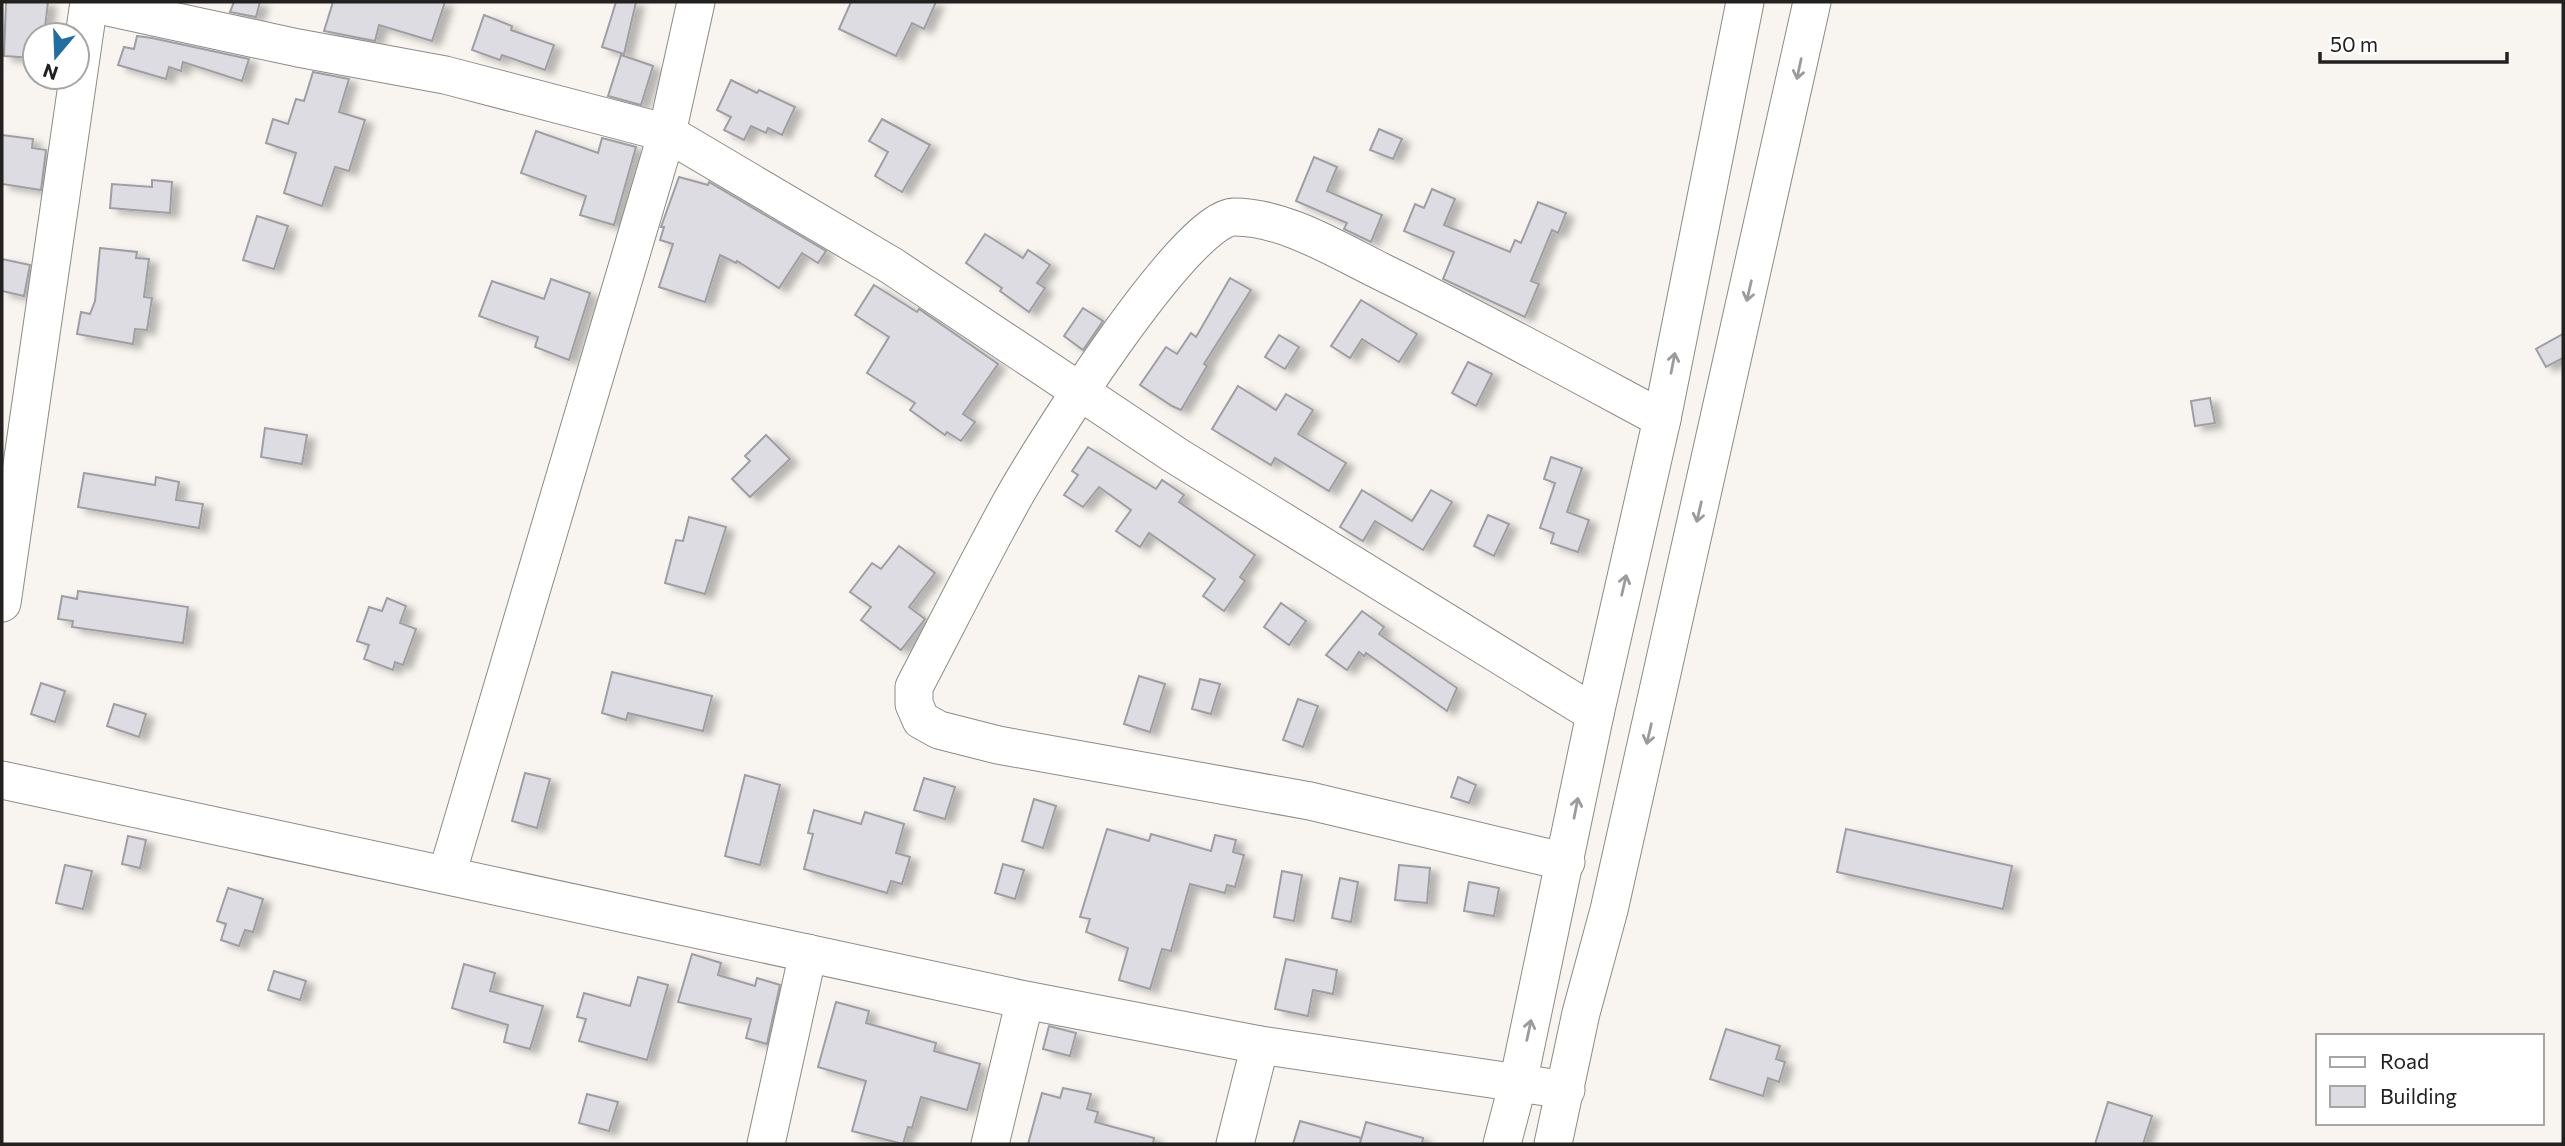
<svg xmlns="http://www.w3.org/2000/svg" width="2565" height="1146" viewBox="0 0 2565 1146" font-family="Commissioner,sans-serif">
	<defs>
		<filter id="shadow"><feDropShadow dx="8" dy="4.5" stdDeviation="3.5" flood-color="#0004"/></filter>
	</defs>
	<rect width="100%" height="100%" fill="#f8f5f0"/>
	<g fill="#dddce2" stroke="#9e9ea3" stroke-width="2" filter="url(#shadow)">
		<polygon points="6,2 48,2 44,35 35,35 35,58 4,56"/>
		<polygon points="234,2 260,2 256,17 230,12"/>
		<polygon points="333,2 445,2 432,41 379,25 375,41 324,31"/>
		<polygon points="616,2 636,2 624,54 602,47"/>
		<polygon points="851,2 936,2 924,29 912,23 896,56 839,29"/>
		<polygon points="484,15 512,26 511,30 554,45 545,70 502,55 500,60 472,50"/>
		<polygon points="137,36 152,38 249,59 242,81 183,62 181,71 169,67 166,79 118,65 124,47 134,49"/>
		<polygon points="621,55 653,66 641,105 608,96"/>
		<polygon points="313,72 349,79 339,112 365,120 349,171 335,167 322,206 284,193 296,153 266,143 273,119 288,124 296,99 304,101"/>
		<polygon points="731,80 757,93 759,90 795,107 782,135 768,128 766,133 751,126 744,140 724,130 731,117 717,110"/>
		<polygon points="882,119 930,145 902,192 875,176 888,152 869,141"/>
		<polygon points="1379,129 1402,139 1393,159 1370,150"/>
		<polygon points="536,131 598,153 602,138 636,147 614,225 580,215 586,196 521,173"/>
		<polygon points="2,135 33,139 32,148 46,150 41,190 2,184"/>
		<polygon points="1314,157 1337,167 1327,191 1382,215 1371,242 1344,229 1347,223 1296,201"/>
		<polygon points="679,177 708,185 709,182 826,251 818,263 802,253 779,288 737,261 736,263 720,255 705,302 659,287 673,244 660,240 664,227 661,227"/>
		<polygon points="152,180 172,182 170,213 110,208 112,184 152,187"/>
		<polygon points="1432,189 1455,199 1444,225 1510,252 1515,240 1521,243 1538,202 1566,213 1558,233 1552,230 1531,281 1539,284 1525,317 1443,279 1454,252 1404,231 1415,204 1424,208"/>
		<polygon points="257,216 288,226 274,269 243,260"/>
		<polygon points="985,234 1023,258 1028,250 1050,265 1037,283 1045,288 1029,312 1000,291 1002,288 966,263"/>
		<polygon points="100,248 137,252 136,258 149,259 144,297 152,298 147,330 135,329 133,344 77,334 81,312 90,314 95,301"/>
		<polygon points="2,259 30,265 24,296 2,291"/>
		<polygon points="1230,278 1251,290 1204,364 1207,366 1181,410 1172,406 1140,385 1166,347 1177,354 1191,333 1196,337"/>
		<polygon points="551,279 590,293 569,360 535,347 538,337 479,316 492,281 544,299"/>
		<polygon points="874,285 917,312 919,309 998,364 963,414 975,422 961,441 947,432 945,435 910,410 915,403 867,373 889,337 855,315"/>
		<polygon points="1361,300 1417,334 1399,362 1362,339 1350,358 1331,346"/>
		<polygon points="1083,308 1103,321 1083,350 1064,336"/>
		<polygon points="2563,334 2563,358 2546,367 2536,349"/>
		<polygon points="1279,335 1299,347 1285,369 1265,357"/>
		<polygon points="1468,362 1492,374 1476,406 1452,393"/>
		<polygon points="1238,386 1276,410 1286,394 1313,410 1298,434 1346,463 1329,491 1275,458 1271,465 1212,429"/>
		<polygon points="2210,398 2215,423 2195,426 2191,401"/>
		<polygon points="265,428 307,435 302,464 261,457"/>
		<polygon points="766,435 790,459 750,497 732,479 750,461 745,456"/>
		<polygon points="1088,447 1156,489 1162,480 1184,495 1179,502 1255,555 1240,577 1245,581 1224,611 1203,596 1215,579 1149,533 1140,547 1116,531 1131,510 1099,487 1083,507 1064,495 1078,475 1072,471"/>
		<polygon points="1551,457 1582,468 1567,512 1589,520 1578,552 1551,543 1554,533 1540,528 1555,483 1544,479"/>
		<polygon points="84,473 155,485 156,477 179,482 176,500 203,504 199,528 78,507"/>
		<polygon points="1362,490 1412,521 1431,490 1452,502 1423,550 1375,521 1363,541 1340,527"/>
		<polygon points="1488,515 1509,524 1494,556 1474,546"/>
		<polygon points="689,517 726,527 705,594 665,583 676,540 683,541"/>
		<polygon points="899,546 935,573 909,607 925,619 901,650 861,620 871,607 850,592 872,563 881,569"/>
		<polygon points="78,591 188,607 183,643 72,627 73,621 58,619 62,596 77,599"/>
		<polygon points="387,598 406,606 400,623 416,629 403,665 395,662 393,670 364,659 369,645 357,641 369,607 382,611"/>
		<polygon points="1281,603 1306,621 1289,645 1264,627"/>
		<polygon points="1362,611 1384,627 1379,634 1457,688 1447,711 1366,653 1364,656 1359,652 1347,670 1326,655"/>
		<polygon points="612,672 712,696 703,731 628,713 626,720 602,713"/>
		<polygon points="1139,676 1165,684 1150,732 1124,724"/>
		<polygon points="1200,679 1220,684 1211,714 1192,709"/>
		<polygon points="41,683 65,691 55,722 31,714"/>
		<polygon points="1298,699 1318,706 1303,747 1283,740"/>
		<polygon points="114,704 146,714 139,737 107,726"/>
		<polygon points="525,773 550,779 537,828 512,821"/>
		<polygon points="745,775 780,785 760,865 725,856"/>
		<polygon points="1458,777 1476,785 1469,803 1451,797"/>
		<polygon points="924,778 955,787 945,819 914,810"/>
		<polygon points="1034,799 1056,806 1043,848 1022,841"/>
		<polygon points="814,810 861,824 865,812 904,824 896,853 910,857 902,884 891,881 887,893 804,869 813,834 808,833"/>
		<polygon points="1107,829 1149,841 1151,834 1211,851 1215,835 1236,840 1233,852 1244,855 1235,887 1227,885 1225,893 1190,884 1171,951 1162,949 1150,989 1119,980 1128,948 1086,932 1090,919 1080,917"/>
		<polygon points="1846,829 2012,866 2003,909 1837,872"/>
		<polygon points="128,836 146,840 140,868 122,864"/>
		<polygon points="1003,864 1024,870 1015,899 995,893"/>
		<polygon points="65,865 92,871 83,909 56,903"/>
		<polygon points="1399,865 1430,868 1427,903 1395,900"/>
		<polygon points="1282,871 1302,875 1294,921 1274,917"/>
		<polygon points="1340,878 1358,882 1351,922 1332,918"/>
		<polygon points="1469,882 1499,888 1494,916 1464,911"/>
		<polygon points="228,888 263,899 253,932 245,930 239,946 221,940 226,924 217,921"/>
		<polygon points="692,954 721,963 718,975 755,986 757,978 780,985 767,1044 746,1038 751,1019 678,1002"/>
		<polygon points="1286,959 1337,970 1333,994 1313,990 1308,1016 1275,1009"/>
		<polygon points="464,964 495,973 490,991 543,1006 530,1049 504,1042 508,1025 452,1008"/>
		<polygon points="274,971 306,981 300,1000 268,990"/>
		<polygon points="638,977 668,985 647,1060 579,1041 586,1019 577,1017 584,993 630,1006"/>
		<polygon points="836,1002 869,1011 866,1023 936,1043 934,1051 980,1064 967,1110 921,1097 912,1128 908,1127 903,1144 852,1131 866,1081 818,1067"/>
		<polygon points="1049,1026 1076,1033 1070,1056 1043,1049"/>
		<polygon points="1726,1029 1780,1046 1776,1059 1785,1062 1779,1082 1768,1078 1763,1096 1710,1079"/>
		<polygon points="1063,1088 1091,1094 1087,1109 1098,1112 1095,1122 1154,1138 1153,1144 1028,1144 1042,1093 1060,1098"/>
		<polygon points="587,1094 618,1102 609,1131 579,1123"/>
		<polygon points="2108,1102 2152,1116 2143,1144 2095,1144"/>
		<polygon points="1300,1121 1361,1138 1360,1143 1366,1122 1423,1138 1422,1144 1293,1144"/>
	</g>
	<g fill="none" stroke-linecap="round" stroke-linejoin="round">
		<g stroke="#8d8b86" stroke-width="39">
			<g id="minor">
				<polyline points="89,3 298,48 445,75 667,133 892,266 1175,455 1595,714"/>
				<polyline points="2,603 89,2"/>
				<polyline points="2,780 1025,1000 1260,1045 1566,1090"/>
				<path d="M 1566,862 L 1310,801 L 998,745 L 939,730 L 921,720 L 914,704 L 914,687 C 946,626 977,564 1010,504 C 1036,456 1185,218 1234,217 C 1285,217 1337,250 1382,272 C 1476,318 1569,369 1662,419"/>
				<polyline points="447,874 667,133 696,2"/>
				<polyline points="766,1144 808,953"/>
				<polyline points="990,1144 1025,1000"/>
				<polyline points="1235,1144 1260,1045"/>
				<polyline points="1502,1144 1518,1083 1595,714 1662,419 1745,2"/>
				<polyline points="1553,1144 1581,1013 1609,910 1812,2"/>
			</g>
		</g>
		<use href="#minor" stroke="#fff" stroke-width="37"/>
	</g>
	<defs><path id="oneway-shaft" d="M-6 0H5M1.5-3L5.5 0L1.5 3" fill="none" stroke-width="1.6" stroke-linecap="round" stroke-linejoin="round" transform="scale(1.75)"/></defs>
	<g stroke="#9c9b9a">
		<use href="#oneway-shaft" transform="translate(1799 69) rotate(102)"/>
		<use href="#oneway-shaft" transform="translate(1749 291) rotate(103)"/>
		<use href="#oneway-shaft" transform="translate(1673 363) rotate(-79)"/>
		<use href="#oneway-shaft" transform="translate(1699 512) rotate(103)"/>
		<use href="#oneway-shaft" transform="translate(1624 585) rotate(-77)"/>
		<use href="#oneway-shaft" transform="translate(1649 734) rotate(103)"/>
		<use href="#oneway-shaft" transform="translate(1576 808) rotate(-79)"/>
		<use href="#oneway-shaft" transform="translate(1529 1030) rotate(-78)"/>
	</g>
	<rect width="2565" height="1146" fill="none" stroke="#22211f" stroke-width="7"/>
	<rect x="2316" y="1034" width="228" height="91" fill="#ffffff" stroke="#a7a6a5" stroke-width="2"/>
	<rect x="2330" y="1057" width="35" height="10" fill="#ffffff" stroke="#a7a6a5" stroke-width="2"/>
	<text x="2380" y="1069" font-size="21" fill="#22211f">Road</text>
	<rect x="2330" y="1086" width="35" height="21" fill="#dddce2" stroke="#a7a6a5" stroke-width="2"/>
	<text x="2380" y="1104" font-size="21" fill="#22211f">Building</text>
	<g transform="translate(56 56) rotate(199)"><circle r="33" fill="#ffffff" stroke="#a7a6a5" stroke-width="2"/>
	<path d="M0-5L12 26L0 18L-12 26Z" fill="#226ea1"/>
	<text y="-10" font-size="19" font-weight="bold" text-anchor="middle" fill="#22211f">N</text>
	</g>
	<path d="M2320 52v10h187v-10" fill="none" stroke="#22211f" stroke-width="3.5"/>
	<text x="2330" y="52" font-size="21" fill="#22211f" stroke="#ffffff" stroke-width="5" paint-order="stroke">50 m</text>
</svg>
